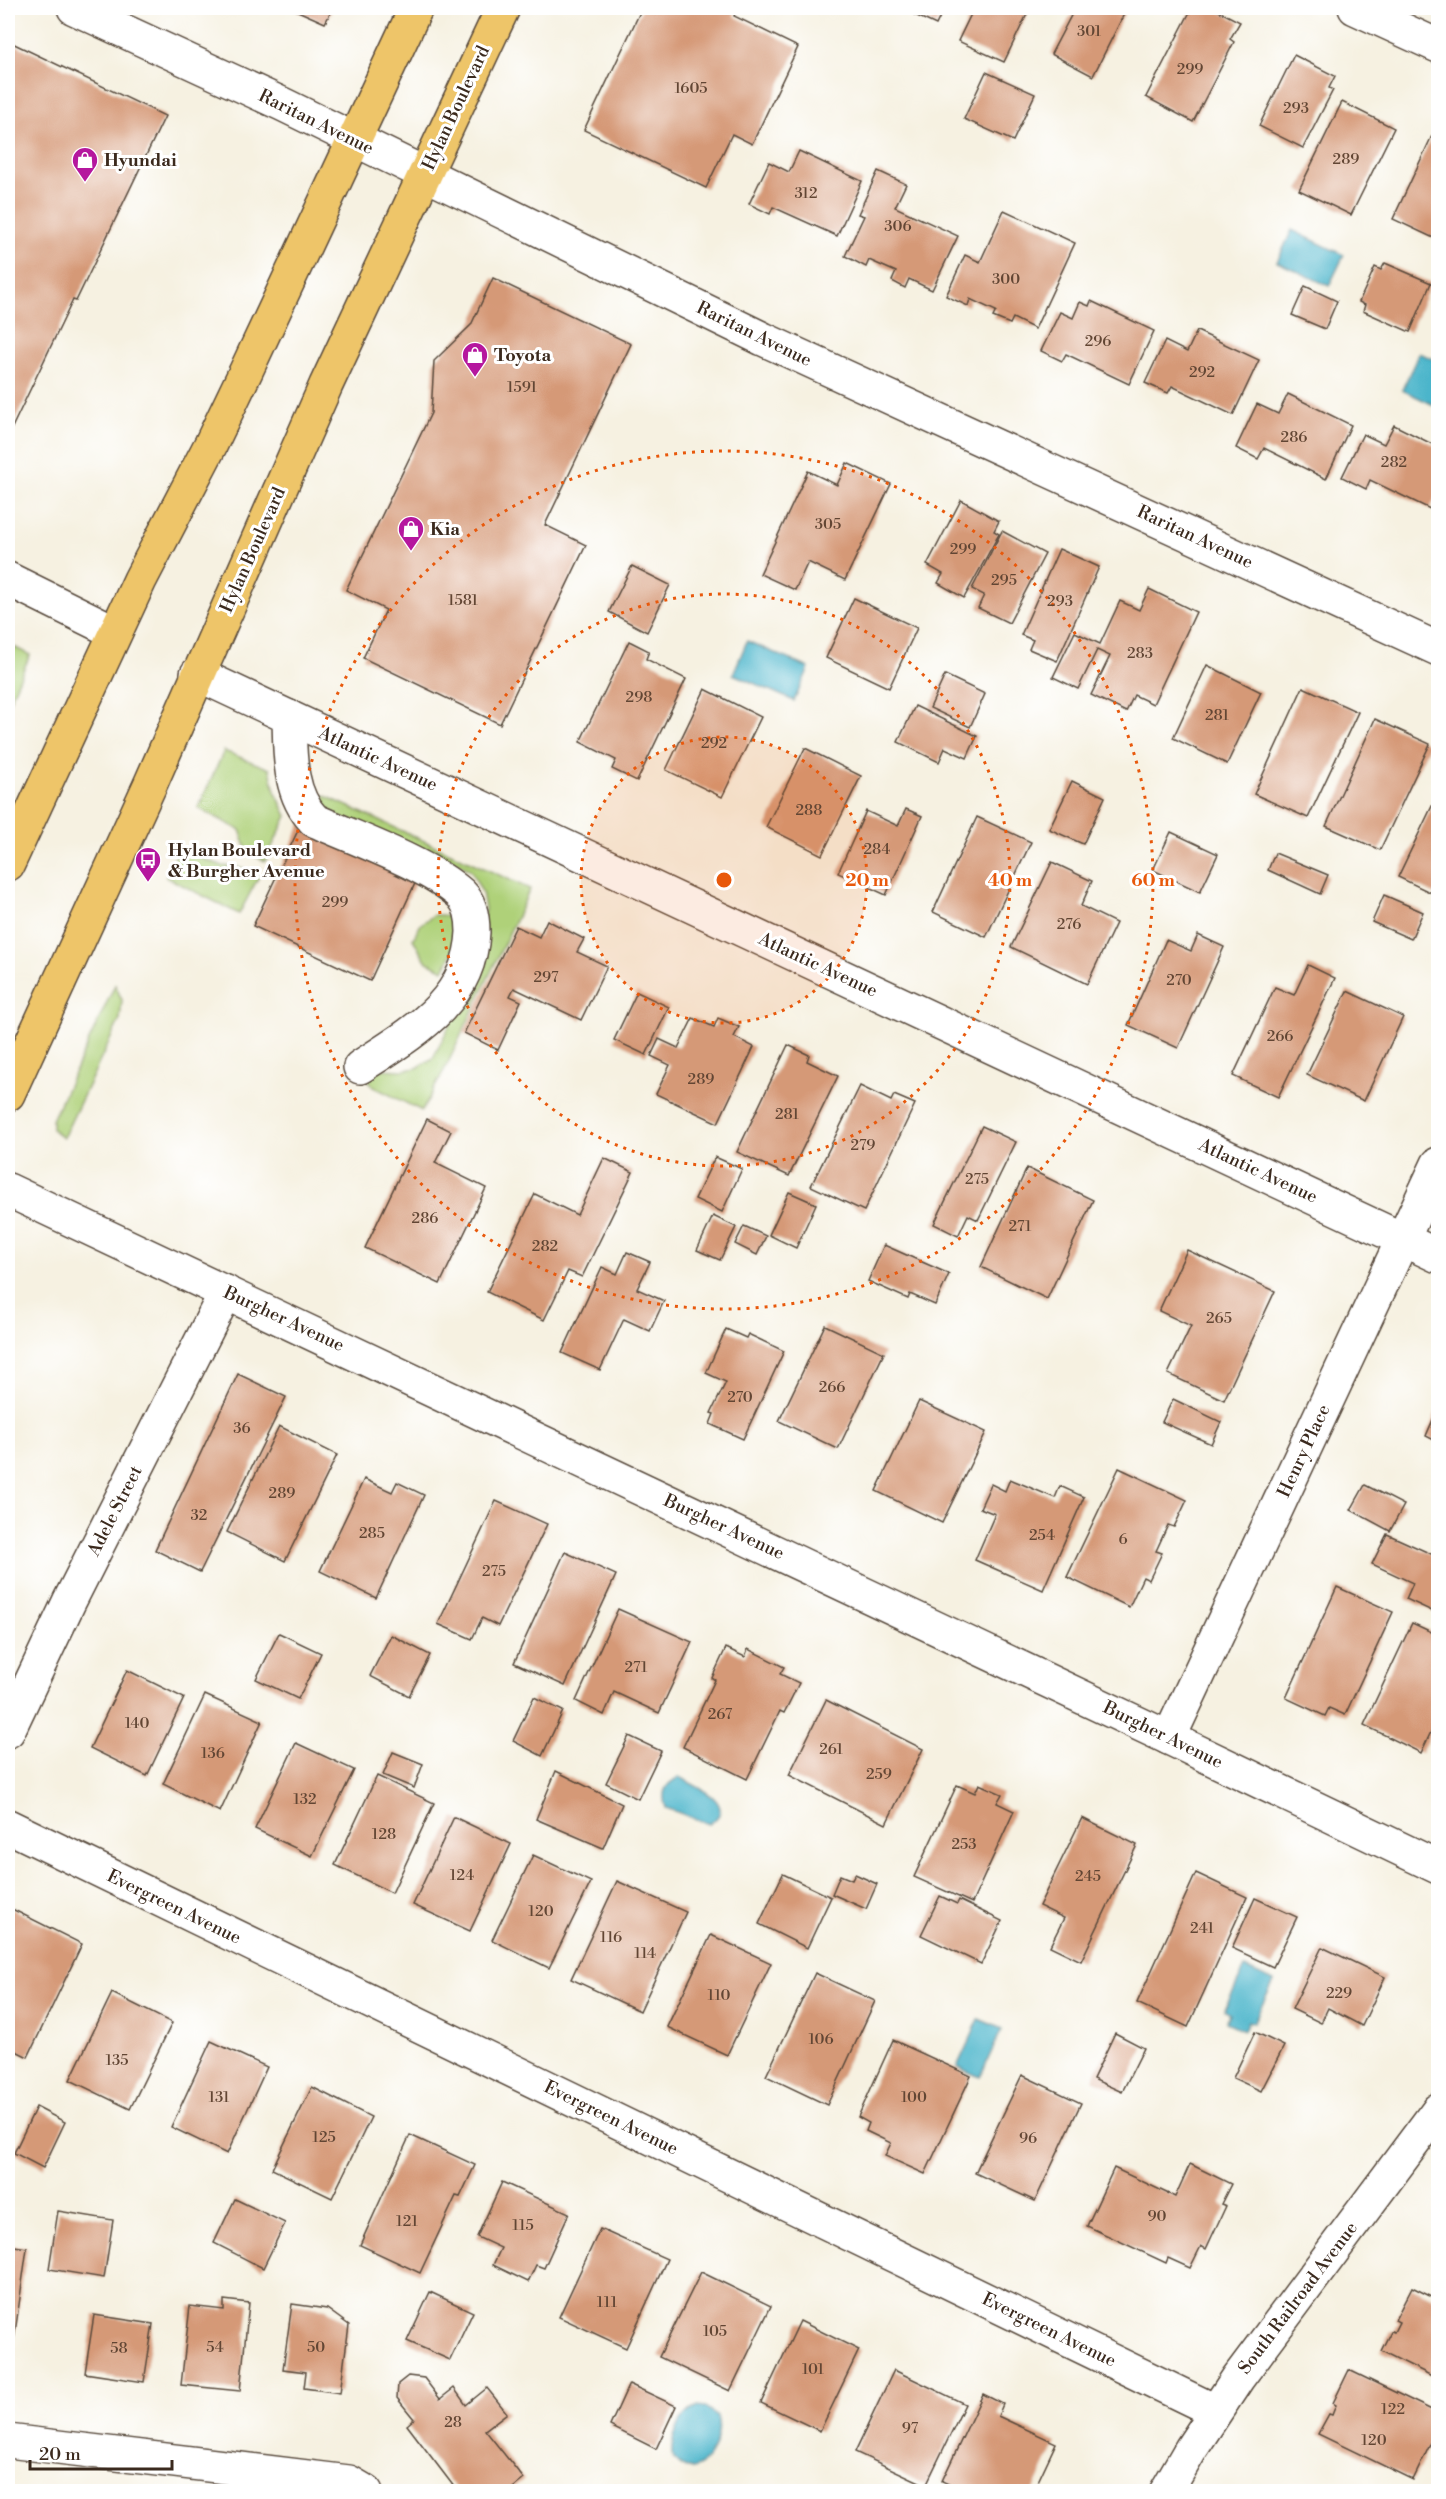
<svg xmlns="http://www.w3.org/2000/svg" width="1446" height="2499" viewBox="0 0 1446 2499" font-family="'Libre Bodoni',serif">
	<rect width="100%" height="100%" fill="#fff"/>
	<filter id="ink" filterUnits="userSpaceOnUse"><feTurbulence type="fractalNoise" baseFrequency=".0167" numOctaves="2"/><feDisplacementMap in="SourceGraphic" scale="12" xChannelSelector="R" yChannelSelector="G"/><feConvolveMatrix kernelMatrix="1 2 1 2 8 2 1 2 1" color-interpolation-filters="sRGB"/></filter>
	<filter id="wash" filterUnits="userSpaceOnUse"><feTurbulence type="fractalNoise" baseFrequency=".008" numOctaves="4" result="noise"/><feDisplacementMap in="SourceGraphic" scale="24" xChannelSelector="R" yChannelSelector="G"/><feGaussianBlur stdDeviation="1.35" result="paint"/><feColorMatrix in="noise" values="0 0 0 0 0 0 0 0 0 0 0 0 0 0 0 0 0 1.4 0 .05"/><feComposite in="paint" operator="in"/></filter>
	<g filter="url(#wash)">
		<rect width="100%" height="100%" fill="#f6f1e1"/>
		<g fill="#afd179" stroke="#757e4c" stroke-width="1.5">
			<polygon points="8,644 30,655 8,704 8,669 11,662 8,660"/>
			<polygon points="224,751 270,769 275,791 287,816 265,861 248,853 240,830 198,808"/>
			<polygon points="312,790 530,889 447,1065 422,1111 372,1086 367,1078 380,1069 402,1070 417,1068 433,1058 469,987 485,909 482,892 471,871 460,864 421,851 321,810"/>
			<polygon points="179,850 223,866 242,868 259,876 239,914 166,877"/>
			<path d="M 434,915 C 472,913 454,951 444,970 L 427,962 L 413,939 L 421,924 Z"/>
			<polygon points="115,985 122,1000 120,1019 63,1138 52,1129 52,1120"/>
		</g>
		<g fill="#4cb5cb" stroke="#447074" stroke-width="1.5">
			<polygon points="1292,230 1344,255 1329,286 1277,262"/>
			<polygon points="1419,353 1438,361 1438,407 1402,390"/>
			<polygon points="747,641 809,668 794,701 733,674"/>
			<path d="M 679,1777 C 695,1786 741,1804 709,1824 L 666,1808 C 661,1793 664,1785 679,1777 Z"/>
			<polygon points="1245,1968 1274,1981 1253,2023 1248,2021 1244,2030 1226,2022 1230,2014 1224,2010"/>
			<polygon points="979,2019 1002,2029 980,2077 957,2067"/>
			<path d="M 697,2407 L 705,2408 L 717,2417 C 725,2441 699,2488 673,2459 C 668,2442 680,2414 697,2407 Z"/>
		</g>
		<g id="blocks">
			<g fill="#d59977">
				<polygon points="291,8 333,8 325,23"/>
				<polygon points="642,8 729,8 736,11 734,16 798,47 752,144 732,134 706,188 584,130"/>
				<polygon points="900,8 944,8 936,25"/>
				<polygon points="974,8 1030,8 1004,62 958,41"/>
				<polygon points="1075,8 1127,8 1093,76 1051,54"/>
				<polygon points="1192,8 1213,8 1240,22 1230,39 1234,42 1193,122 1146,97"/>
				<polygon points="8,41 165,116 76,301 73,300 8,436"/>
				<polygon points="1294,55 1335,76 1329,88 1333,90 1303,148 1259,126"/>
				<polygon points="986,72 1035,94 1013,141 964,119"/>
				<polygon points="1342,102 1394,128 1351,215 1299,190"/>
				<polygon points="1438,123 1438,240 1393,219"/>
				<polygon points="799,151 862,181 837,236 773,207 770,214 749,204 769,162 789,172"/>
				<polygon points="878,171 906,184 895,207 958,236 932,290 909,279 905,288 892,281 896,272 869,260 866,267 845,256 864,216 858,214"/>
				<polygon points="1004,210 1075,243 1035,329 1013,318 1010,324 993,317 996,311 970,299 968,306 946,296 965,255 980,262"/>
				<polygon points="1385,263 1431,283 1410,332 1363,311 1365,305 1359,302 1375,267 1381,270"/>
				<polygon points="493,278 631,344 545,525 586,545 500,724 363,658 386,610 346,590 431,413 434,361 471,325"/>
				<polygon points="1305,286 1337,301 1325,329 1292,315"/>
				<polygon points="1091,301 1154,331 1129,384 1066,354 1062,361 1041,351 1060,312 1073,318 1080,302 1089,306"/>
				<polygon points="1197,331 1259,360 1233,415 1172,386 1168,393 1145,383 1165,341 1187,352"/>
				<polygon points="1288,394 1351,425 1326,479 1264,448 1258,459 1236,448 1257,404 1278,414"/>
				<polygon points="1394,425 1438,447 1438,493 1430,509 1370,480 1366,489 1342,477 1363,434 1384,444"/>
				<polygon points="847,463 891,484 845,580 808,562 795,590 760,574 808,471 837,485"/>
				<polygon points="961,500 999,521 994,531 999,534 964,598 938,583 943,574 927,565"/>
				<polygon points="1002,531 1045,554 1009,623 978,608 984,595 972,589"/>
				<polygon points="1059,549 1099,567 1057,661 1029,649 1033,640 1021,635"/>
				<polygon points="632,566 670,585 647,632 609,612"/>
				<polygon points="1149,589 1196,612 1153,704 1134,695 1126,712 1091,695 1110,656 1097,650 1078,689 1053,677 1075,632 1100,644 1120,601 1139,610"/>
				<polygon points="854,598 917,628 889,688 826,658"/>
				<polygon points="629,641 649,651 646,659 686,679 637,781 612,769 616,760 580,742"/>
				<polygon points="1207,665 1261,692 1227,764 1173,738"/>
				<polygon points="945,675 985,694 970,727 930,708"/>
				<polygon points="1303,687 1358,712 1308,818 1254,794"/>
				<polygon points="705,689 761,717 722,797 666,770"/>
				<polygon points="915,706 977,736 967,758 945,748 939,762 898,742"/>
				<polygon points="1375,719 1430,744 1380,850 1326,826"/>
				<polygon points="805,748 861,776 822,855 766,827"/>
				<polygon points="1072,781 1105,797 1083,844 1049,829"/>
				<polygon points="1434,802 1438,804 1438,896 1398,877"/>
				<polygon points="906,809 922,816 886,895 838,873 866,811 898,826"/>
				<polygon points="977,817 1031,842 986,937 933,912"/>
				<polygon points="301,824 417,879 370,981 253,926"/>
				<polygon points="1171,832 1218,854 1200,892 1153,870"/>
				<polygon points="1275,853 1328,875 1320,894 1268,870"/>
				<polygon points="1052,862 1092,881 1081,906 1116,923 1087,984 1011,947"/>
				<polygon points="1384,895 1423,912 1411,939 1372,922"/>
				<polygon points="547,920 584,939 577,952 607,966 581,1020 514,988 510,996 521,1001 498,1050 464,1033 516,926 539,937"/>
				<polygon points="1198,935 1224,947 1178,1048 1128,1025 1166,940 1191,951"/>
				<polygon points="1308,965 1335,978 1278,1097 1233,1076 1275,987 1294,995"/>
				<polygon points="1347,991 1403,1017 1364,1101 1307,1075"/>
				<polygon points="637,992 669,1007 646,1055 614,1040"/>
				<polygon points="693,1018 714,1027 718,1018 739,1027 734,1037 754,1047 718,1123 656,1094 670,1065 651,1056 659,1039 678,1048"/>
				<polygon points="788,1045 809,1055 807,1061 838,1076 789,1176 737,1152"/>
				<polygon points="860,1086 891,1101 894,1095 915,1104 864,1211 811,1186"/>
				<polygon points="427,1119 451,1131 435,1163 486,1188 440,1284 365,1248"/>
				<polygon points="982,1126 1016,1142 978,1220 968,1215 958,1236 934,1224"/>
				<polygon points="715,1157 742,1169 722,1212 695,1199"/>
				<polygon points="604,1158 633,1172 582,1277 568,1271 544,1320 487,1292 535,1194 577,1215"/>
				<polygon points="1027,1168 1093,1200 1047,1299 981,1267"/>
				<polygon points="789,1192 816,1204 796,1248 769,1235"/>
				<polygon points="713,1216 736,1227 720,1260 697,1250"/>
				<polygon points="744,1226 766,1236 757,1255 735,1244"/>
				<polygon points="884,1245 949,1274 935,1305 910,1294 908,1299 868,1281"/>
				<polygon points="1187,1250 1275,1291 1224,1400 1168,1374 1191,1326 1159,1311"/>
				<polygon points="627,1252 650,1262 637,1289 664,1301 650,1331 624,1319 600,1370 562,1353 602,1267 617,1274"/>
				<polygon points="825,1325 884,1353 838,1449 779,1421"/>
				<polygon points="726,1329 746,1338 748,1334 784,1351 743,1439 710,1424 714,1414 711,1413 726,1382 706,1373"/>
				<polygon points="238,1374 286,1397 200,1572 155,1550"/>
				<polygon points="1173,1399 1221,1422 1211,1444 1162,1422"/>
				<polygon points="919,1401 986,1432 942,1523 876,1491"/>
				<polygon points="1438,1408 1438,1442 1426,1436"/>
				<polygon points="279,1426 337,1455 285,1561 227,1532"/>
				<polygon points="1119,1468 1187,1500 1174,1527 1168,1525 1156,1551 1162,1553 1149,1580 1143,1577 1129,1607 1067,1577"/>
				<polygon points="364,1479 392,1492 397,1482 424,1495 376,1598 320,1571"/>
				<polygon points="1010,1479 1055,1498 1060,1486 1084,1497 1043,1590 975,1560 995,1514 980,1508 991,1484 1005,1491"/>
				<polygon points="1365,1485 1404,1505 1390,1531 1351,1510"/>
				<polygon points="496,1501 547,1524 498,1626 482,1618 472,1639 438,1624"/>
				<polygon points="1387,1534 1438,1557 1438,1602 1434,1612 1406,1599 1413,1583 1372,1564"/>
				<polygon points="565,1552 616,1575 565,1686 514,1663"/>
				<polygon points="1337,1587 1393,1612 1345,1715 1329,1708 1325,1716 1286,1698"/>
				<polygon points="618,1609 692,1642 659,1713 614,1692 604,1715 576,1701"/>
				<polygon points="1412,1623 1438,1635 1438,1717 1421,1753 1364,1725"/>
				<polygon points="279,1633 321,1653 298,1699 256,1679"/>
				<polygon points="391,1635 430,1655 409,1696 370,1676"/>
				<polygon points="726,1648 745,1657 748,1649 784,1667 780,1674 799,1683 784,1713 780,1711 747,1779 683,1747 715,1680 712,1678"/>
				<polygon points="127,1670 184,1698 147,1776 90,1748"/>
				<polygon points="205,1695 262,1721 220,1812 163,1784"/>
				<polygon points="534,1697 563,1711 542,1756 513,1741"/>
				<polygon points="826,1700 923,1749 886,1824 789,1775"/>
				<polygon points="629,1736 661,1751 638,1799 606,1783"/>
				<polygon points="296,1743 354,1770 312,1856 255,1829"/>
				<polygon points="393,1752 423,1764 414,1788 383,1775"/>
				<polygon points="556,1771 622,1804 603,1848 536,1819"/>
				<polygon points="377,1776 434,1803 392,1893 335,1865"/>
				<polygon points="979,1784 1002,1794 997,1803 1014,1811 972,1903 914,1877 957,1785 975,1793"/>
				<polygon points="454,1817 511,1844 470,1931 413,1905"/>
				<polygon points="1082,1818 1137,1845 1081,1961 1050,1946 1064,1918 1039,1906"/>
				<polygon points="533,1855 591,1882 549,1968 492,1940"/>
				<polygon points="1196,1873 1247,1897 1188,2027 1137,2003"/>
				<polygon points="783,1874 831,1897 807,1948 759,1924"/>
				<polygon points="855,1874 877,1884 866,1909 832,1894 840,1875 852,1880"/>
				<polygon points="617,1881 686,1912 640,2011 571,1979"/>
				<polygon points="940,1896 957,1904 959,1900 1002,1921 981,1964 921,1935"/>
				<polygon points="1255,1898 1297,1917 1273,1967 1232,1948"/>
				<polygon points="8,1907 82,1944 28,2057 8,2047"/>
				<polygon points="711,1935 771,1963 727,2055 667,2027"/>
				<polygon points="1322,1947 1385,1977 1362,2026 1328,2008 1321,2023 1292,2009"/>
				<polygon points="815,1973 875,2001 827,2105 766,2076"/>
				<polygon points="112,1993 172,2023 130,2109 70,2080"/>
				<polygon points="1255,2032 1284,2046 1261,2091 1233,2078"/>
				<polygon points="1115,2033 1144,2048 1122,2092 1093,2079"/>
				<polygon points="893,2040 971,2076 925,2174 885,2156 891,2143 866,2131 869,2123 858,2117"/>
				<polygon points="211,2041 267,2067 227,2154 171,2127"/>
				<polygon points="1022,2075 1081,2103 1035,2201 975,2173"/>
				<polygon points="312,2087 371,2117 332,2198 272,2169"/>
				<polygon points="36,2107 65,2122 43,2168 14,2153"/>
				<polygon points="410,2135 475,2165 460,2197 456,2196 420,2273 360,2245"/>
				<polygon points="1190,2164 1231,2184 1221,2204 1226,2206 1206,2249 1201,2246 1190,2268 1168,2258 1166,2263 1087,2226 1114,2168 1175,2197"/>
				<polygon points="502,2182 569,2213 544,2268 536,2265 528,2282 493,2265 501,2248 477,2237"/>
				<polygon points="235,2199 285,2223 263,2268 214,2243"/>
				<polygon points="58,2211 113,2220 104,2278 49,2269"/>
				<polygon points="600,2229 667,2259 626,2348 559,2317"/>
				<polygon points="8,2245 27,2248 14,2340 8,2339"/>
				<polygon points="701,2272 771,2306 730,2391 659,2357"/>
				<polygon points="1412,2287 1438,2300 1438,2379 1381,2351 1391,2331 1394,2332 1399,2322 1395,2320"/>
				<polygon points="430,2292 473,2312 450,2360 407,2341"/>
				<polygon points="224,2300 249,2303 240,2391 181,2385 190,2306 224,2310"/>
				<polygon points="292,2304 327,2309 349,2325 340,2393 304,2388 306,2372 283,2369"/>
				<polygon points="94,2315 153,2324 144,2382 85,2373"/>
				<polygon points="800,2321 859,2350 820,2431 761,2403"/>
				<polygon points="894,2370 965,2404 926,2485 855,2452"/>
				<polygon points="1349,2370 1438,2413 1438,2428 1413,2480 1318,2434 1329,2414 1332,2415 1336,2405 1333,2403"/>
				<polygon points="408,2376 424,2378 440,2399 454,2388 466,2405 487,2388 507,2413 485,2430 524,2479 508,2492 458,2492 407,2425 414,2419 397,2398 398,2384"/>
				<polygon points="629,2384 676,2406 656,2449 610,2426"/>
				<polygon points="983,2394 1003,2404 998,2416 1056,2443 1033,2492 960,2492 961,2490 942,2481"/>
			</g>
		</g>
	</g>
	<g filter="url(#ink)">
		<use href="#blocks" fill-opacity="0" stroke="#57483b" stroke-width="1.5"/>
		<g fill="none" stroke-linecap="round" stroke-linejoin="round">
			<g stroke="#57483b" stroke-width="36">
				<g id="minor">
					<polyline points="74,8 282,104 763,339 1438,649"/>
					<polyline points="1355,8 1438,46"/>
					<polyline points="8,579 115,632"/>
					<polyline points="197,674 1438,1256"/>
					<path d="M 289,717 C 290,752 288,793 314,820 C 356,839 428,864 461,894 C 471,904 473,919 473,932 C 470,1002 412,1033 360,1067"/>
					<polyline points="8,1190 1169,1738 1438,1867"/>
					<polyline points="8,1731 69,1602 226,1292"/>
					<polyline points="1169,1738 1438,1164"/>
					<polyline points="8,1826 1215,2411"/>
					<polyline points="8,2441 349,2482 366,2492"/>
					<polyline points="1166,2492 1191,2449 1238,2378 1438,2110"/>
				</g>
			</g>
			<g stroke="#57483b" stroke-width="36">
				<g id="major">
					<polyline points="8,864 140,580 211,444 246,371 416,8"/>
					<polyline points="8,1094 150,785 326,385 503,8"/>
				</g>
			</g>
			<use href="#minor" stroke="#fff" stroke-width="33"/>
			<use href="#major" stroke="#eec569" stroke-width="33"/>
		</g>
	</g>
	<circle cx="724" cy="880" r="143" fill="#e8590c" fill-opacity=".12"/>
	<g fill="none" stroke="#e8590c" stroke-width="3" stroke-dasharray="3 6">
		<circle cx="724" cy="880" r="143"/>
		<circle cx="724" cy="880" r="286"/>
		<circle cx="724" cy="880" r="429"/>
	</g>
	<defs>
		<g id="shop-pin" transform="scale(1.35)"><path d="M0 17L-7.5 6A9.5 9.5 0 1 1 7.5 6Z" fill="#b5179e" stroke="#fff"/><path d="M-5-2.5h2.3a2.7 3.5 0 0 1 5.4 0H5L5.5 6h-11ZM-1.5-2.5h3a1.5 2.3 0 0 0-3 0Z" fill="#fff"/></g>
		<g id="bus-pin" transform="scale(1.35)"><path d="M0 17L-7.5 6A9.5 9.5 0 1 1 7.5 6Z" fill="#b5179e" stroke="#fff"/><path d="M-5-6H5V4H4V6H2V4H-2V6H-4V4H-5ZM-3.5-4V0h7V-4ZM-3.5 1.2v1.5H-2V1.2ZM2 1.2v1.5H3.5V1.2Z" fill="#fff"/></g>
	</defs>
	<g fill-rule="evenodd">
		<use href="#shop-pin" x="85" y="160"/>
		<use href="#shop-pin" x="475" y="355"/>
		<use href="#shop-pin" x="411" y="529"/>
		<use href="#bus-pin" x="148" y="860"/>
	</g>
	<g text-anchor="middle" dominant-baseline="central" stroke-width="6" stroke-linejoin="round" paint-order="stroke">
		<g font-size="15" fill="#624634">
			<text x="1089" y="31">301</text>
			<text x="1190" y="69">299</text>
			<text x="691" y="88">1605</text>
			<text x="1296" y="108">293</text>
			<text x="1346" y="159">289</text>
			<text x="806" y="193">312</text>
			<text x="898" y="226">306</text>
			<text x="1006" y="279">300</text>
			<text x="1098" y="341">296</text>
			<text x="1202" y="372">292</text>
			<text x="522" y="387">1591</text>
			<text x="1294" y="437">286</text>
			<text x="1394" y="462">282</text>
			<text x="828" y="524">305</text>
			<text x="963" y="549">299</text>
			<text x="1004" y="580">295</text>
			<text x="463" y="600">1581</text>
			<text x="1060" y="601">293</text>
			<text x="1140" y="653">283</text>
			<text x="639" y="697">298</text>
			<text x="1217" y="715">281</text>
			<text x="714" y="743">292</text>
			<text x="809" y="810">288</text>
			<text x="877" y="849">284</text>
			<text x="335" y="902">299</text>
			<text x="1069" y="924">276</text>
			<text x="546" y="977">297</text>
			<text x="1179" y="980">270</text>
			<text x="1280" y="1036">266</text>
			<text x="701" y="1079">289</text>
			<text x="787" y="1114">281</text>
			<text x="863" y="1145">279</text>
			<text x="977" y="1179">275</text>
			<text x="425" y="1218">286</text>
			<text x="1020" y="1226">271</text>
			<text x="545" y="1246">282</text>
			<text x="1219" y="1318">265</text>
			<text x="832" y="1387">266</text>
			<text x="740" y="1397">270</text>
			<text x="242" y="1428">36</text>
			<text x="282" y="1493">289</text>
			<text x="199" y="1515">32</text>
			<text x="372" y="1533">285</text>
			<text x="1042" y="1535">254</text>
			<text x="1123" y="1539">6</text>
			<text x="494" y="1571">275</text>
			<text x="636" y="1667">271</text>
			<text x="720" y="1714">267</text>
			<text x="137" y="1723">140</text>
			<text x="831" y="1749">261</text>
			<text x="213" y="1753">136</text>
			<text x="879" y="1774">259</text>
			<text x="305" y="1799">132</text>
			<text x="384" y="1834">128</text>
			<text x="964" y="1844">253</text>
			<text x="462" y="1875">124</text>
			<text x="1088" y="1876">245</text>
			<text x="541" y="1911">120</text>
			<text x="1202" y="1928">241</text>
			<text x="611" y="1937">116</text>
			<text x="645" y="1953">114</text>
			<text x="1339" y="1993">229</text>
			<text x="719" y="1995">110</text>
			<text x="821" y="2039">106</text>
			<text x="117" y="2060">135</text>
			<text x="219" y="2097">131</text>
			<text x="914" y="2097">100</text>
			<text x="324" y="2137">125</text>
			<text x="1028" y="2138">96</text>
			<text x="1157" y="2216">90</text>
			<text x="407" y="2221">121</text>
			<text x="523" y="2225">115</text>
			<text x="607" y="2302">111</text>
			<text x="715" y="2331">105</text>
			<text x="215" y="2347">54</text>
			<text x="316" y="2347">50</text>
			<text x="119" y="2348">58</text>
			<text x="813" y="2369">101</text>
			<text x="1393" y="2409">122</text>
			<text x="453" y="2422">28</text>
			<text x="910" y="2428">97</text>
			<text x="1374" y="2440">120</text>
		</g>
		<g font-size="18" fill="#3b2a1e" stroke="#fff">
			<text transform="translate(456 108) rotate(-65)">Hylan Boulevard</text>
			<text transform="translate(316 122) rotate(26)">Raritan Avenue</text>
			<text transform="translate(754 334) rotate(26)">Raritan Avenue</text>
			<text transform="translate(1195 537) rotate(25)">Raritan Avenue</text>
			<text transform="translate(253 550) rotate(-66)">Hylan Boulevard</text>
			<text transform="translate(378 759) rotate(25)">Atlantic Avenue</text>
			<text transform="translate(818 965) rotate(25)">Atlantic Avenue</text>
			<text transform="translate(1258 1171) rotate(25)">Atlantic Avenue</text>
			<text transform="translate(284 1319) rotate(25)">Burgher Avenue</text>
			<text transform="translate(1304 1451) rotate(-65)">Henry Place</text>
			<text transform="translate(115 1511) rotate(-63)">Adele Street</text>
			<text transform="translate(724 1527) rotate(25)">Burgher Avenue</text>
			<text transform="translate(1163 1735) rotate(26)">Burgher Avenue</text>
			<text transform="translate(174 1907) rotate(26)">Evergreen Avenue</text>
			<text transform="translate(611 2118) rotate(26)">Evergreen Avenue</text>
			<text transform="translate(1298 2298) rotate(-53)">South Railroad Avenue</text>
			<text transform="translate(1049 2330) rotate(26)">Evergreen Avenue</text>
		</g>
		<g font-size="18" font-weight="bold" fill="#3b2a1e" stroke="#fff" text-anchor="start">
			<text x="104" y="160">Hyundai</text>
			<text x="494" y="355">Toyota</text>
			<text x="430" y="529">Kia</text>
			<text x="168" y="850">Hylan Boulevard<tspan x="168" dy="21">&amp; Burgher Avenue</tspan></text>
		</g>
	</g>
	<circle cx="724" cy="880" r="9" fill="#e8590c" stroke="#fff" stroke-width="3"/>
	<g font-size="18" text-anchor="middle" font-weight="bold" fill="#e8590c" stroke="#fff" stroke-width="6" stroke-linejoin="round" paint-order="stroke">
		<text x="867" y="886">20 m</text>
		<text x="1010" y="886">40 m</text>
		<text x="1153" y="886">60 m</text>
	</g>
	<rect width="1446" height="2499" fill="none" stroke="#fff" stroke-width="30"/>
	<path d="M30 2460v9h142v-9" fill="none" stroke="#3b2a1e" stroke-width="3"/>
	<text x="39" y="2460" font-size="18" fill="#3b2a1e" stroke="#ffffff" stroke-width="4.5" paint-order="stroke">20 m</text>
</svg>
